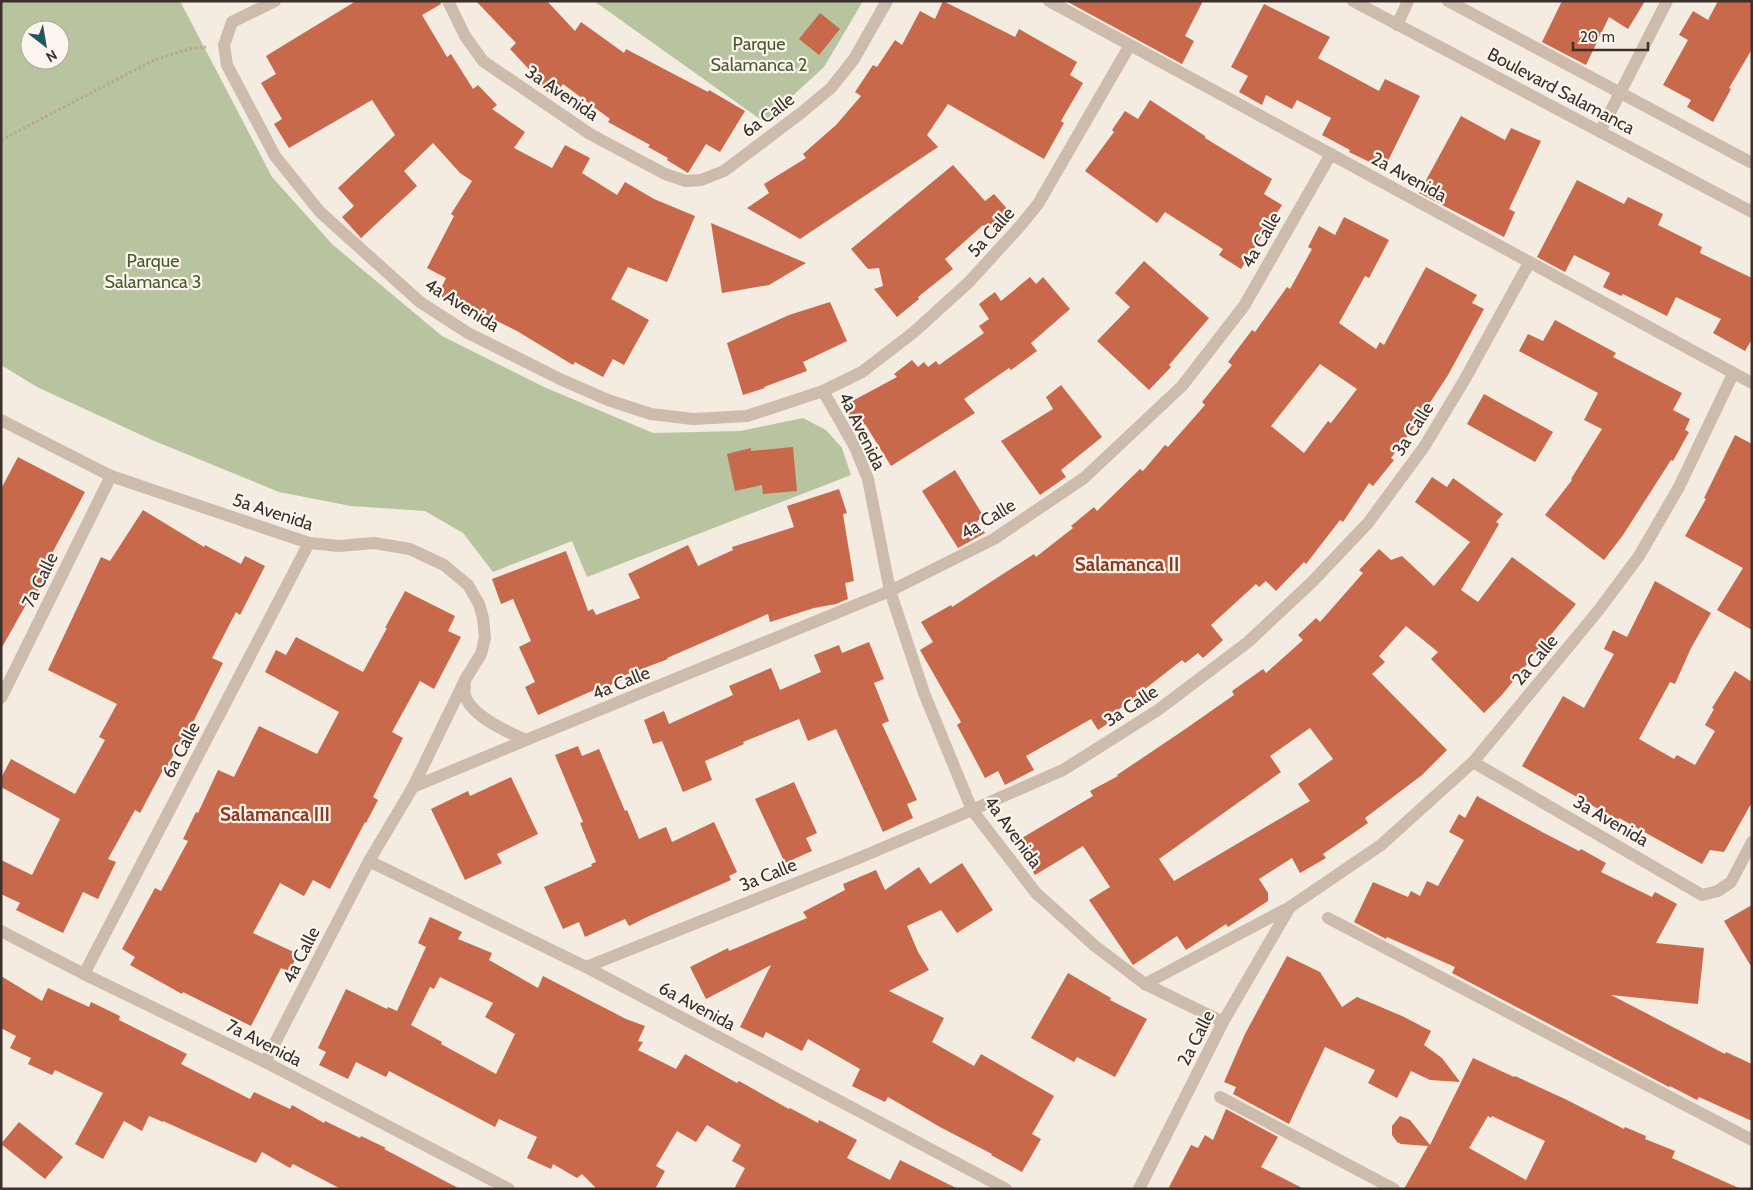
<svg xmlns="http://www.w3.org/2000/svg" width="1753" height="1190" viewBox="0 0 1753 1190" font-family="Cabin,sans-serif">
	<rect width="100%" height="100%" fill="#f4ebe1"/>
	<g fill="#b8c4a0" fill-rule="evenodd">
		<path d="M 1,1 L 180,1 L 272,177 L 333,245 L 442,336 L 544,387 L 653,433 L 740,431 L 803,418 L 826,430 L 842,448 L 851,475 L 587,577 L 572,541 L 493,572 L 463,533 L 425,511 L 351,506 L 279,492 L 152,440 L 37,387 L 1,365 ZM 30,30 L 60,30 L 60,60 L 30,60 Z"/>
		<polygon points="594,1 863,1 824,67 764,122"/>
	</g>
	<g fill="#c8694b" fill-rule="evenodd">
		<polygon points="356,1 440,1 441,4 422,15 447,57 451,54 473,89 478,85 497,105 492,109 525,132 514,148 552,168 565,145 590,158 582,173 617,195 625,182 654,199 695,216 667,282 628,267 611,299 649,320 624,365 613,359 603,377 575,362 573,365 517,331 457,301 455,304 438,295 446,278 427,268 454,216 451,214 472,181 460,173 433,143 404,171 417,186 361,238 342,217 354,206 338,188 395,135 372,100 289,148 274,124 282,119 261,83 276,74 266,56"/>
		<polygon points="476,1 547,1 575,31 581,22 624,53 626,49 708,92 709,90 745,111 720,152 706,144 688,173 667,160 668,158 648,147 650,145 608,122 610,119 563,84 553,96 535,83 538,79 510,49 516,43"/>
		<polygon points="943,1 1015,37 1019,29 1077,62 1070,75 1083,83 1061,121 1064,123 1044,159 948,104 927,135 938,147 800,239 747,208 769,193 764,184 806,158 803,154 836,125 861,96 855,92 873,65 877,67 895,40 902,45 920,11 935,19"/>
		<polygon points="1066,1 1203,1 1185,36 1194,41 1182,64"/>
		<polygon points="1562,1 1645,1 1628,29 1609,17 1586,65 1542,42"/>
		<polygon points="1718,1 1752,1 1752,49 1729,88 1731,89 1713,122 1687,107 1691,100 1663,85 1688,40 1679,35 1693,11 1708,20"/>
		<polygon points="1264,4 1330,37 1318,58 1379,91 1385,79 1420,96 1384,169 1349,152 1350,150 1322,135 1331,118 1297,100 1292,109 1266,95 1262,105 1239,92 1248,76 1231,67"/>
		<polygon points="820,13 840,29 819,55 799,39"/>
		<polygon points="1150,100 1205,136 1205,138 1272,179 1264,194 1282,205 1241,269 1219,255 1223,249 1165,212 1157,223 1085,171 1114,132 1112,130 1125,111 1138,119"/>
		<polygon points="1461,116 1505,140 1511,128 1541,141 1509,209 1515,212 1504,237 1419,193"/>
		<polygon points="953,165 985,201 994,194 1009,211 987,230 983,225 945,259 953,269 918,297 919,299 897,317 874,289 883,286 879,268 868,269 851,249"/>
		<polygon points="1577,180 1624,204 1628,197 1663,214 1658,225 1702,247 1700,253 1752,278 1752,339 1745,351 1713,333 1721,319 1676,297 1667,316 1623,294 1621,296 1603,287 1610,273 1574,255 1565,272 1537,257"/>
		<path d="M 1344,217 L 1389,240 L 1369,278 L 1365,276 L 1339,323 L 1376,349 L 1380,342 L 1384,345 L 1426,267 L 1477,295 L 1472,303 L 1484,309 L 1448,375 L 1414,427 L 1391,458 L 1394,460 L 1373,486 L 1369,483 L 1343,522 L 1340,520 L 1306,564 L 1304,562 L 1276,591 L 1266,581 L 1259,587 L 1256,584 L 1211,625 L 1223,640 L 1203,658 L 1198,653 L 1185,663 L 1182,660 L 1118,710 L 1121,715 L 1098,730 L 1091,719 L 1026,756 L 1034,770 L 1005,785 L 998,771 L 985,778 L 957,725 L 961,722 L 920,650 L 933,642 L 921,622 L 951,605 L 952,607 L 1034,554 L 1036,557 L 1073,528 L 1071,526 L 1094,507 L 1097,511 L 1140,469 L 1143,471 L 1165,445 L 1168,447 L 1205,405 L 1202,402 L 1232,365 L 1228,362 L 1252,330 L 1255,332 L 1287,287 L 1290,289 L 1312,249 L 1308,247 L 1319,226 L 1335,235 ZM 1320,364 L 1357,389 L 1331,423 L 1328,421 L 1304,453 L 1271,426 Z"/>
		<polygon points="711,223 806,263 769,285 722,293"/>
		<polygon points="1144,261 1209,318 1169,365 1171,367 1149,390 1097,341 1130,307 1115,293"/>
		<polygon points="1030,277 1036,284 1043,277 1070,309 1031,343 1037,351 1011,370 1009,368 964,399 975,413 891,466 865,424 856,429 843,406 897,377 894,374 912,360 918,367 924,362 928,367 936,361 939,365 984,333 979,326 989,319 979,304 995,292 1001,301"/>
		<polygon points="830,302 847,341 803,362 807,371 764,387 765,388 743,395 727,343 789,315"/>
		<polygon points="1555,320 1616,353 1613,357 1682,393 1673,410 1690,419 1685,430 1689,432 1673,461 1671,460 1623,535 1604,560 1545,515 1572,480 1571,479 1602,429 1584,420 1598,393 1519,351 1528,334 1543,341"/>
		<polygon points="1061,385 1102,437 1061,470 1066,477 1040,495 1001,441 1053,409 1046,397"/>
		<polygon points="1484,394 1553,432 1535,462 1467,424"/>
		<polygon points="1735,435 1752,444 1752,630 1717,610 1743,568 1685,536 1706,499 1704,498"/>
		<polygon points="793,447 797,491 763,494 762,485 735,491 727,454 751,448 751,451"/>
		<polygon points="18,457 85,492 43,570 47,572 32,603 28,601 1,649 1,489"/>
		<polygon points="955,470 984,517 977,521 985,533 958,548 922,491"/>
		<path d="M 1432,477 L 1447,487 L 1453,478 L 1503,514 L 1496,522 L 1499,524 L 1461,590 L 1478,602 L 1512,557 L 1576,604 L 1501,696 L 1484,713 L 1431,659 L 1438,652 L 1406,626 L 1379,656 L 1385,662 L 1372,674 L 1447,750 L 1422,775 L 1365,818 L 1368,823 L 1323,854 L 1326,858 L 1300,873 L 1292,858 L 1259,879 L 1268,893 L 1268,901 L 1228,927 L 1226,924 L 1186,950 L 1177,936 L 1133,965 L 1089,900 L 1110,887 L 1083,846 L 1035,875 L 1015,842 L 1093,796 L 1090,791 L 1118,776 L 1117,775 L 1181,732 L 1234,695 L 1232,691 L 1263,669 L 1266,673 L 1303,640 L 1298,635 L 1316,618 L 1320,622 L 1363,573 L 1359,570 L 1379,549 L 1391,560 L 1402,556 L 1434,586 L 1470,542 L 1415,502 ZM 1310,728 L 1333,759 L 1298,784 L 1310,801 L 1174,881 L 1159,859 L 1281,772 L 1270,756 Z"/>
		<polygon points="839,489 847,513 843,514 854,581 845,583 848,599 836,604 814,608 770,622 768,614 667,658 668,659 623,676 624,679 595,692 594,690 538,715 525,687 535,682 519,647 531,641 513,599 501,604 492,579 566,551 588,611 593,609 596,615 640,598 628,574 688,545 698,566 733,550 732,547 794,527 787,506"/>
		<polygon points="143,510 204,547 205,545 241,564 245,556 265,566 240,615 236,612 212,658 223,663 185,738 183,737 165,771 163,770 140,813 135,810 108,859 116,862 98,899 83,892 63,933 16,910 20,903 1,894 1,860 32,875 60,819 1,787 1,778 11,759 75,794 105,740 99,737 117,704 48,670 101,557 110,561"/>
		<polygon points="1655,581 1711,613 1691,648 1675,684 1670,682 1639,739 1674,759 1677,755 1695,765 1715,731 1705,725 1714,709 1712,708 1735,671 1752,682 1752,802 1724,852 1710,850 1702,864 1619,818 1618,820 1522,766 1563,696 1584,708 1614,654 1604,649 1613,630 1627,637"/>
		<polygon points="405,591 455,616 448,631 461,637 434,689 420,681 392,732 403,738 373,797 378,800 366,823 365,822 330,889 313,880 304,896 280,883 253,933 298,954 289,972 281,968 251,1026 183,992 182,994 130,965 135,957 122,949 155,888 161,891 188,841 183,839 196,812 198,813 218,770 234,777 259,726 317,754 339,712 265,672 276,650 286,655 296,637 363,672 387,628 385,628"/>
		<polygon points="869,642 884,679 874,683 889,721 882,724 917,800 907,804 913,818 883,832 836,729 808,741 799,719 743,742 744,744 705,761 712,780 683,792 662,741 653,744 644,720 664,711 669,724 733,695 729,686 771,668 780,690 821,672 814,655 839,645 842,653"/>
		<polygon points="578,746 582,756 599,749 625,811 627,810 639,839 666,827 672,842 714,822 737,872 729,876 731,880 647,917 629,926 625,919 585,937 579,922 563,929 544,887 592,866 591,864 596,862 580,823 583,822 555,755"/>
		<polygon points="511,777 538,834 497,854 502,863 465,880 431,809 468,791 470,796"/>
		<polygon points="794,782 817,833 806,838 812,851 785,863 755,799"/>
		<polygon points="1477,796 1542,832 1579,851 1581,849 1606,863 1601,872 1652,897 1655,892 1677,904 1656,943 1704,948 1698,1004 1611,995 1725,1054 1726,1052 1752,1064 1752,1121 1699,1097 1697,1100 1670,1086 1669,1087 1452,973 1455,967 1387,937 1386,939 1354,922 1373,882 1408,897 1411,891 1420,896 1427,881 1438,886 1464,840 1449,832 1459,814 1465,818"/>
		<polygon points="962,863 993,910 957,933 941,910 907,926 918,952 929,970 889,991 944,1018 932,1042 974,1066 981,1054 1054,1096 1032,1134 1041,1139 1022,1172 991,1155 992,1154 940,1127 888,1097 885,1102 852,1086 860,1069 808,1039 802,1051 766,1032 763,1038 740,1027 771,965 706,999 690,967 728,948 729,951 807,918 803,912 845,890 843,884 876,870 885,890 919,867 930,884"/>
		<polygon points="1752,905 1752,968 1724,921"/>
		<path d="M 430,917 L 462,932 L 458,939 L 492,953 L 489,960 L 538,988 L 543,976 L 626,1019 L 645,1026 L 638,1041 L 643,1042 L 638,1050 L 676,1069 L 685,1054 L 737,1083 L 739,1081 L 789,1109 L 790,1108 L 818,1123 L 819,1120 L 857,1140 L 847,1158 L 890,1180 L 900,1160 L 958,1189 L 734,1189 L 745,1168 L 732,1161 L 741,1145 L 707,1125 L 696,1142 L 677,1131 L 656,1166 L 665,1171 L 655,1189 L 597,1189 L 582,1174 L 577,1178 L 553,1164 L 551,1169 L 527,1158 L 537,1137 L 499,1119 L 495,1127 L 389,1071 L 386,1077 L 356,1062 L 348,1079 L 319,1065 L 326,1052 L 318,1048 L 346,989 L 387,1009 L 388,1007 L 397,1011 L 426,947 L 418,943 ZM 440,977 L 493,1003 L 485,1017 L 515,1034 L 496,1074 L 441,1044 L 442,1042 L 411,1025 L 430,987 L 434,989 Z"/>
		<polygon points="1287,956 1320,972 1342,1007 1357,997 1402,1016 1431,1031 1424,1045 1442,1058 1460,1082 1430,1080 1411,1071 1397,1098 1368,1083 1375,1070 1325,1047 1289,1124 1233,1094 1236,1087 1224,1082 1245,1034"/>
		<polygon points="1068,973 1111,998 1110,1000 1147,1019 1115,1077 1077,1057 1074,1062 1031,1038"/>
		<polygon points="1,976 42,1001 48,988 89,1007 91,1002 120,1016 119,1020 187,1054 181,1064 250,1099 254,1092 290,1109 292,1105 324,1123 325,1121 360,1138 361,1136 386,1148 384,1149 460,1189 341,1189 293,1164 290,1168 262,1152 256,1163 163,1121 163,1122 149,1116 142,1131 124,1121 103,1159 75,1144 103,1093 55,1070 52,1075 28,1064 31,1058 10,1048 16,1036 1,1028"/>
		<path d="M 1473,1058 L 1514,1077 L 1515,1076 L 1565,1099 L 1624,1129 L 1625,1127 L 1646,1136 L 1645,1139 L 1675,1151 L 1672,1158 L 1741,1189 L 1404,1189 L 1428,1146 L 1401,1144 L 1397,1142 L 1392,1135 L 1392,1126 L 1400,1116 L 1410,1120 L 1430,1145 ZM 1488,1116 L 1491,1118 L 1492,1116 L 1545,1141 L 1526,1180 L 1469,1148 Z"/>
		<polygon points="1226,1109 1278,1137 1261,1167 1304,1189 1168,1189 1191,1145 1198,1148 1205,1135 1213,1140"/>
		<polygon points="19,1122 63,1157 45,1179 1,1144"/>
	</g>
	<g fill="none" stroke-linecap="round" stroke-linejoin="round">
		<polyline stroke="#b9a596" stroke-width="3" stroke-dasharray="2.5 2.5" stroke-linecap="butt" points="1,140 154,60 193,48 206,47"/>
		<g stroke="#cdbbac" stroke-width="12">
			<polyline points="275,1 232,22 224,45 227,65 275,156 320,212 420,302 468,333 562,380 608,400 651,414 693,419 747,416 823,391 855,447 868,479 890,591 924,693 972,810 1036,893 1095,946 1145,984 1223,1022"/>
			<polyline points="448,1 465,36 483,61 590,134 665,174 686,181 701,180 724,171 801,113 831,88 854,59 887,1"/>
			<polyline points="1049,1 1752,383"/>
			<polyline points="1353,1 1752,212"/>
			<polyline points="1448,1 1752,163"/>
			<polyline points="1397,25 1408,1"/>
			<polyline points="1600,132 1667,1"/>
			<polyline points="823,391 862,372 914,332 969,282 1021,225 1038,204 1130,45"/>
			<polyline points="1,420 111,476 309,543 339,546 374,543 410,549 444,565 468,585 479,604 483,618 485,638 481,654 465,680 413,787"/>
			<path d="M 465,680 C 465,685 464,692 465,696 C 473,717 507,732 526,740 L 890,591 L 994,539 L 1084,478 L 1182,386 L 1244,306 L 1331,154"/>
			<polyline points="1,698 111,476"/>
			<polyline points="1473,762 1702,895 1718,891 1731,882 1752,842"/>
			<polyline points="369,861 586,967 1006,1189"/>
			<polyline points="1328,918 1752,1140"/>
			<polyline points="1,931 84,974 265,1062 509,1189"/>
			<polyline points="586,967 859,858 972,810 1063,770 1158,710 1248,642 1312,582 1368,523 1424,447 1465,379 1529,263"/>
			<polyline points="84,974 309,543"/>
			<polyline points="1145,984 1290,907 1381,845 1473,762 1598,611 1639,556 1679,487 1733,374"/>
			<polyline points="265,1062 369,861 413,787 526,740"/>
			<polyline points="1220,1097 1394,1189"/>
			<polyline points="1139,1189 1223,1022 1290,907"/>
		</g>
	</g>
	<g text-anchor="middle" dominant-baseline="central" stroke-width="4.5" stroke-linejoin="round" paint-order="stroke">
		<g font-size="18" fill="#4a5a2e" stroke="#fbf5ee">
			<text x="759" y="44">Parque<tspan x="759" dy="21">Salamanca 2</tspan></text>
			<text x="153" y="261">Parque<tspan x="153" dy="21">Salamanca 3</tspan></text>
		</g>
		<g font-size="18" fill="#3b302b" stroke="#fbf5ee">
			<text transform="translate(1561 91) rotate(28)">Boulevard Salamanca</text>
			<text transform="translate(562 93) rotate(34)">3a Avenida</text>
			<text transform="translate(768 115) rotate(-37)">6a Calle</text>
			<text transform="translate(1409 177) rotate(29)">2a Avenida</text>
			<text transform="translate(991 232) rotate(-48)">5a Calle</text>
			<text transform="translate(1261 240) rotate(-60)">4a Calle</text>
			<text transform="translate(462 305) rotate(32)">4a Avenida</text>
			<text transform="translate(1413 429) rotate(-57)">3a Calle</text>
			<text transform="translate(862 431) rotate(64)">4a Avenida</text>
			<text transform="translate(273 512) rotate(18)">5a Avenida</text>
			<text transform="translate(988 519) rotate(-31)">4a Calle</text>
			<text transform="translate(40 580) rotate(-64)">7a Calle</text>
			<text transform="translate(1535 660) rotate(-50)">2a Calle</text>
			<text transform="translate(621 683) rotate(-22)">4a Calle</text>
			<text transform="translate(1131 706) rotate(-33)">3a Calle</text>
			<text transform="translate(181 750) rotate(-62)">6a Calle</text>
			<text transform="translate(1611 821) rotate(30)">3a Avenida</text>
			<text transform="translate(1013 832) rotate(54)">4a Avenida</text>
			<text transform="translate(768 875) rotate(-22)">3a Calle</text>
			<text transform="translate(301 955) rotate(-63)">4a Calle</text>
			<text transform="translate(697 1006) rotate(28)">6a Avenida</text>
			<text transform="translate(1196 1038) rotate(-63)">2a Calle</text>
			<text transform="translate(264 1043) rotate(27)">7a Avenida</text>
		</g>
		<g font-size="19" font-weight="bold" fill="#8c3b22" stroke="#fbf5ee">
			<text x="1127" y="564">Salamanca II</text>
			<text x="275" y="814">Salamanca III</text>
		</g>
	</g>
	<rect width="1753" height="1190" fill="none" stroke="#3b302b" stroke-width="5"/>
	<g transform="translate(45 45) rotate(149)"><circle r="24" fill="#fbf5ee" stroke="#aea6a0"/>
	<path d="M0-4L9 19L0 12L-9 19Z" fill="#1f5a5e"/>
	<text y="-8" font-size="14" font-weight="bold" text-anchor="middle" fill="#3b302b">N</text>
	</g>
	<path d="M1573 42v8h75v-8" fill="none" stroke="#3b302b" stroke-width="2.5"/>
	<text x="1580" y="42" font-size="15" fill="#3b302b" stroke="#fbf5ee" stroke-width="4" paint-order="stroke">20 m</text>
</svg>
